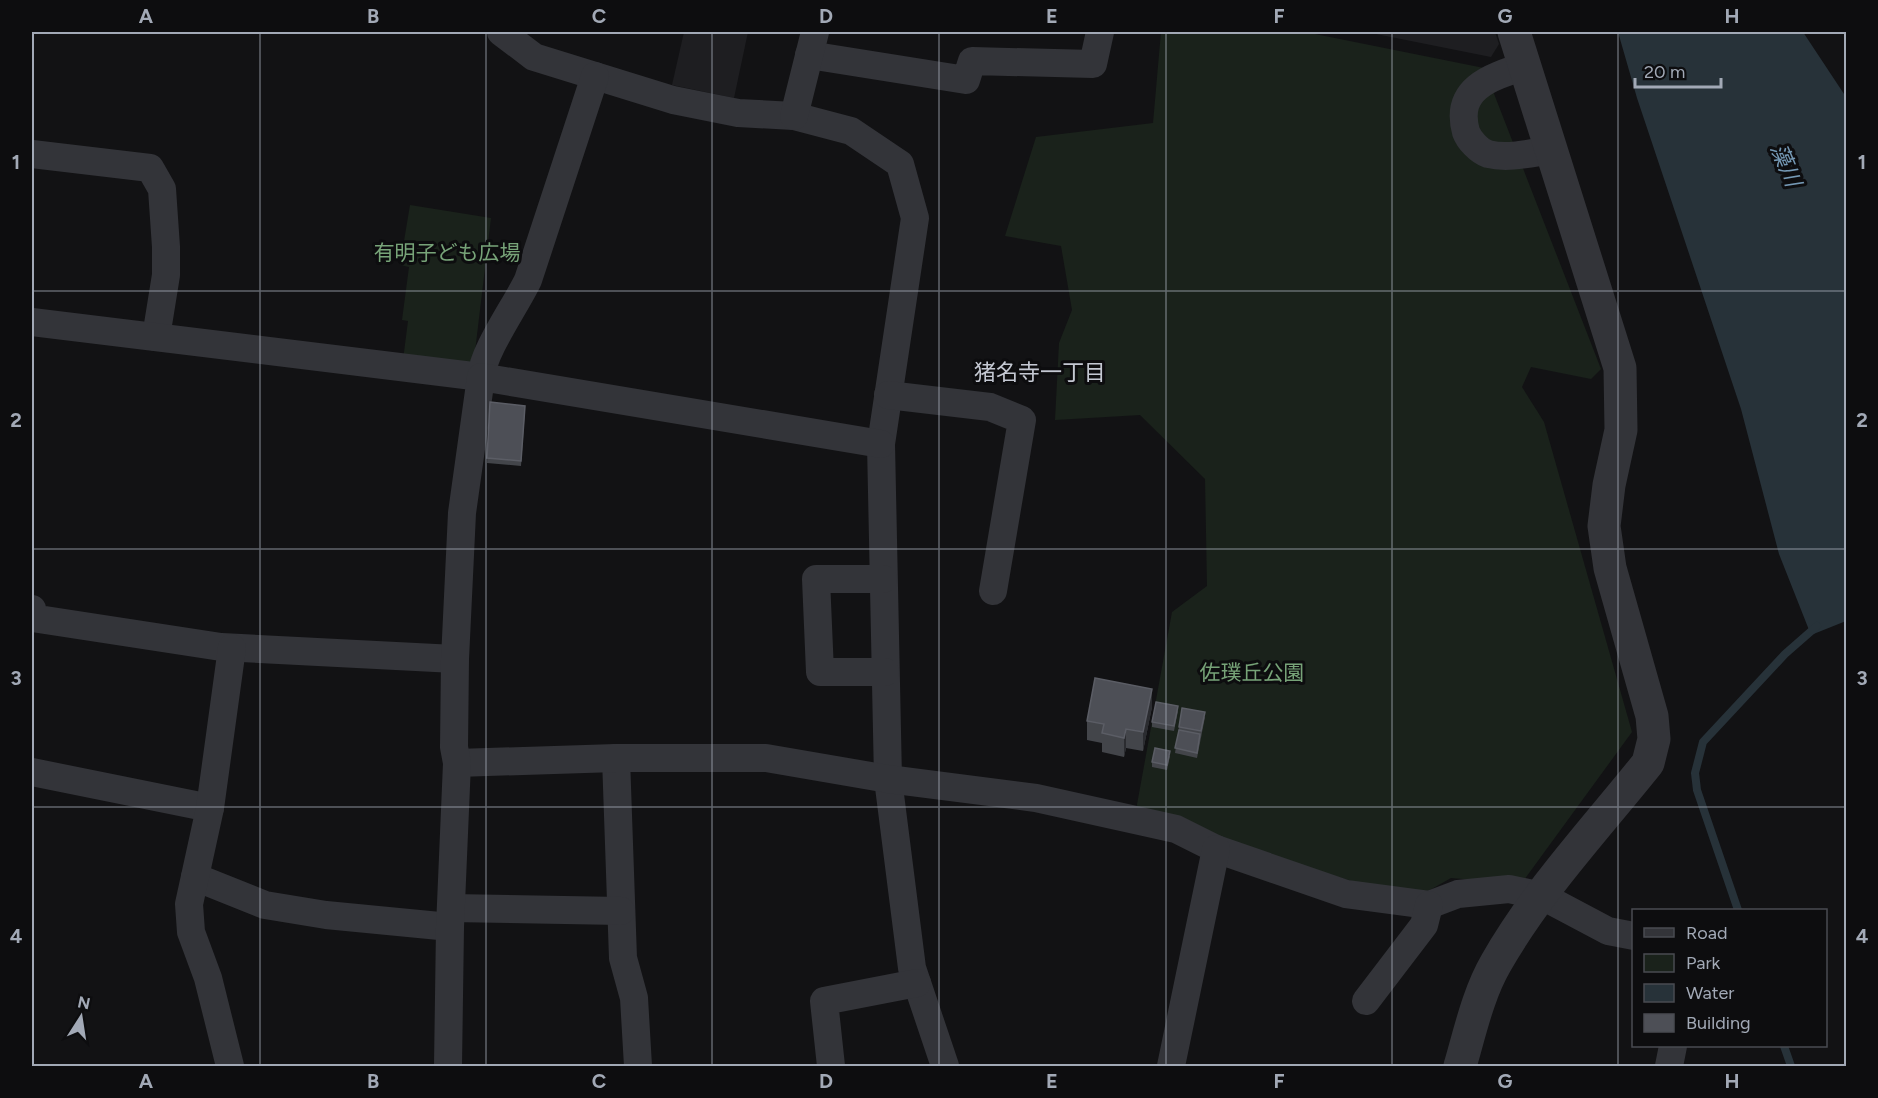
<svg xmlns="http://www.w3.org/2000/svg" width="1878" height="1098" viewBox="0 0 1878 1098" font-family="Figtree,'Noto Sans JP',sans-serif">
	<rect width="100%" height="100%" fill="#121214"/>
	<g fill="#1e1e21">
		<polygon points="684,32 748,32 734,98 672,85"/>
		<polygon points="1366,32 1495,32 1499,44 1491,57"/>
	</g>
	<g fill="#1a221b">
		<polygon points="1161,32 1305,32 1484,68 1601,369 1591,379 1531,367 1522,387 1544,422 1632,732 1521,884 1451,878 1414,899 1238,848 1136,810 1172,612 1207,586 1205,479 1140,415 1055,420 1059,343 1072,310 1061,246 1005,236 1036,137 1153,123"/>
		<polygon points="410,205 491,218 474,360 467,367 403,360 408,321 402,320 409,267 400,265"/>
	</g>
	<polygon fill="#273239" points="1618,32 1803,32 1846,97 1846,621 1811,635 1779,554 1741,409 1637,98"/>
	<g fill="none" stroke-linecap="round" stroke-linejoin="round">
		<g stroke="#273239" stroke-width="8">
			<polyline points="1738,910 1697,790 1695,773 1703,742 1785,654 1817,626"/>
			<polyline points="1784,1046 1791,1066"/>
		</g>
		<g stroke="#333439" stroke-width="28">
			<polyline points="501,32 534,57 673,100 738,113 794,116 851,131 900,164 915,218 881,444 888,779 912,968 945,1066"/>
			<polyline points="809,55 966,80 972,61 1093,64 1100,32"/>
			<path d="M 1525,66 C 1491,77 1454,88 1466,132 C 1469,140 1479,151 1488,154 C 1509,159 1531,153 1552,150"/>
			<polyline points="794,116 815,32"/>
			<polyline points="32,154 150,168 162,189 166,247 166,275 156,337"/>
			<path d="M 32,322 L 481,377 C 483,351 515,307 528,280 L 595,76"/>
			<polyline points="888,395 990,407 1022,420 993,591"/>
			<polyline points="883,579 816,579 820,672 885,672"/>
			<polyline points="32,609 32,618 221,647 455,659"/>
			<polyline points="616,758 623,958 634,998 638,1066"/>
			<polyline points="457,763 616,758 766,758 888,779 1036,798 1176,829 1216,849 1346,894 1429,905 1458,894 1509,889 1542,896 1608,931 1634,936"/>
			<polyline points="32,772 210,808"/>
			<polyline points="195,877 265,905 326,915 450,927"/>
			<polyline points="451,908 621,911"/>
			<polyline points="1366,1001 1424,925 1429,905"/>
			<polyline points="230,1066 208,978 191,932 189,904 210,808 232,648"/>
			<polyline points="448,1066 450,927 457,763 454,747 455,659 462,513 481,377 881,444"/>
			<polyline points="831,1066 824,1001 917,983"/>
			<polyline points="1171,1066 1216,849"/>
			<polyline points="1669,1066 1673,1046"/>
		</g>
		<path stroke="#333439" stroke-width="33" d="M 1460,1066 C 1470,1032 1478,994 1496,963 C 1537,891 1596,828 1648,763 L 1654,739 L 1652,716 L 1610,568 L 1604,526 L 1609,485 L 1621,430 L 1620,368 L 1514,32"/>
	</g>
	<g fill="#43454a">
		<polygon points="490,402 525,411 521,466 487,463"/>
		<polygon points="1152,707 1143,751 1126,748 1124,757 1102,752 1102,743 1087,740 1087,721"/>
		<polygon points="1178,711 1174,731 1152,727 1152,722"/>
		<polygon points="1205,717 1197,758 1175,753 1179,727"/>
		<polygon points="1170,756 1167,770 1152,767 1152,762"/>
	</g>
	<g fill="#2b2c30">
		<polygon points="1152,689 1152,707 1143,751 1143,732"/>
		<polygon points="1126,729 1126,748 1124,757 1124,738"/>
	</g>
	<g fill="#4d4f56" stroke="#5b5d65" stroke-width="1.5">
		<polygon points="490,402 525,406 521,461 487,458"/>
		<polygon points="1095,678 1152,689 1143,732 1126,729 1124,738 1102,733 1104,724 1087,721"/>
		<polygon points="1156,702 1178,706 1174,726 1152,722"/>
		<polygon points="1182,708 1205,712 1201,731 1179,727"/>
		<polygon points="1179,730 1200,734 1197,753 1175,748"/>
		<polygon points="1155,748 1170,751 1167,765 1152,762"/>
	</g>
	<path fill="none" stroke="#a2a9b6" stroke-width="1.5" stroke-opacity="0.55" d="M 260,32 L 260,1066M 486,32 L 486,1066M 712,32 L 712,1066M 939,32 L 939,1066M 1166,32 L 1166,1066M 1392,32 L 1392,1066M 1618,32 L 1618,1066M 32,291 L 1846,291M 32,549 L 1846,549M 32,807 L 1846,807"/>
	<g text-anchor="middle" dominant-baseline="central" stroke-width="6" stroke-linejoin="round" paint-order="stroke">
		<g font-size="21" fill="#77a378" stroke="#0d0d0f">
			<text x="447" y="252">有明子ども広場</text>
			<text x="1252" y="672">佐璞丘公園</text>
		</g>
		<g font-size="22" font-style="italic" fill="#7599b5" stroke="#0d0d0f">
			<text transform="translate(1786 165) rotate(67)">藻川</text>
		</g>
		<g font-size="22" fill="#c4c8d2" stroke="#0d0d0f">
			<text x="1040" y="372">猪名寺一丁目</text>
		</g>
	</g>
	<rect width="1878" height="1098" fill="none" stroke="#0d0d0f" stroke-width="66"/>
	<rect x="1632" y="909" width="195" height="138" fill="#0d0d0f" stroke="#494b52" stroke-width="1.5"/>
	<rect x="1644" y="928" width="30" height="9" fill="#333439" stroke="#494b52" stroke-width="1.5"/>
	<text x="1686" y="939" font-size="18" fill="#a2a9b6">Road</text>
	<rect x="1644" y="954" width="30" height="18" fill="#1a221b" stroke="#494b52" stroke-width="1.5"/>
	<text x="1686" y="969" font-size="18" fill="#a2a9b6">Park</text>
	<rect x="1644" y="984" width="30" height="18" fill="#273239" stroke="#494b52" stroke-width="1.5"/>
	<text x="1686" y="999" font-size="18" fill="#a2a9b6">Water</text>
	<rect x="1644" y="1014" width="30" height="18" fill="#4d4f56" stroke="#494b52" stroke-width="1.5"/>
	<text x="1686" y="1029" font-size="18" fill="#a2a9b6">Building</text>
	<g transform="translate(81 1017) rotate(12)" stroke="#0d0d0f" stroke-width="4.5" paint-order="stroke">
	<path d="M0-4.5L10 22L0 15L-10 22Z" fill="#a2a9b6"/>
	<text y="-9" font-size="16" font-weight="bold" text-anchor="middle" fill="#a2a9b6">N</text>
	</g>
	<path d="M1635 78v9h86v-9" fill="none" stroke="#a2a9b6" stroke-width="3"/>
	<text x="1644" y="78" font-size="18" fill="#a2a9b6" stroke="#0d0d0f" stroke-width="4.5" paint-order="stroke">20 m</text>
	<rect x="33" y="33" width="1812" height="1032" fill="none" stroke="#a2a9b6" stroke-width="2"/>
	<g font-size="20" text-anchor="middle" font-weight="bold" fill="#a2a9b6">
		<text x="146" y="23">A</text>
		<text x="373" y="23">B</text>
		<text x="599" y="23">C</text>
		<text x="826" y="23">D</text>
		<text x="1052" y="23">E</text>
		<text x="1279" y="23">F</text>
		<text x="1505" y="23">G</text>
		<text x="1732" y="23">H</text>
		<text x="16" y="169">1</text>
		<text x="1862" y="169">1</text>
		<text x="16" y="427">2</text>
		<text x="1862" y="427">2</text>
		<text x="16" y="685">3</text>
		<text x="1862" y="685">3</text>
		<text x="16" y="943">4</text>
		<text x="1862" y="943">4</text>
		<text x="146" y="1088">A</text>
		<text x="373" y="1088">B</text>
		<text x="599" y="1088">C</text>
		<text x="826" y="1088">D</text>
		<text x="1052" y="1088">E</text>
		<text x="1279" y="1088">F</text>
		<text x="1505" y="1088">G</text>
		<text x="1732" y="1088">H</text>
	</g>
</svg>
